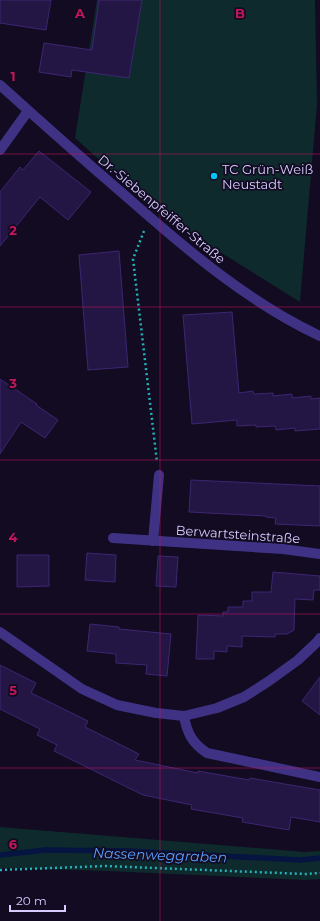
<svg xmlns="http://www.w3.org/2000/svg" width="320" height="921" viewBox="0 0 320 921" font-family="Montserrat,sans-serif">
	<rect width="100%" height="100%" fill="#120b22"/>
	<g fill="#0e2a2c">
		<polygon points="97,0 315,0 317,104 300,302 161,215 75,138"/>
		<polygon points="0,827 305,852 320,851 320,879 305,880 107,871 0,868"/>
	</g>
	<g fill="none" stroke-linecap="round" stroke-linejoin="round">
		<polyline stroke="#051441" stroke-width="5.5" points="0,855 46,850 129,851 300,860 320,858"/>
	</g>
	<g fill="#241644" stroke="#3d2672">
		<polygon points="0,0 51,0 46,30 0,23"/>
		<polygon points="99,0 142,0 129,78 72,70 71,77 39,72 44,43 92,50"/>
		<polygon points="39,151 91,192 68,220 40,197 0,246 0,192 20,167 23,170"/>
		<polygon points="119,251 128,367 88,370 79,255"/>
		<polygon points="232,312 239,393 253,391 254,394 273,393 273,396 292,394 292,398 311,396 311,399 320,398 320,429 295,431 295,428 276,430 275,426 256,427 256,425 237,426 237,420 192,424 183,315"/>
		<polygon points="0,379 37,404 36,405 58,420 45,438 21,422 0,454"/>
		<polygon points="191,480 320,486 320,526 275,524 276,518 266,517 266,516 189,512"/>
		<polygon points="87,553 116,555 115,582 85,580"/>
		<polygon points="17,555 49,555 49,586 17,587"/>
		<polygon points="158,556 178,557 176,587 156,586"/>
		<polygon points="273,572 320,576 320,590 314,590 313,600 295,599 294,630 287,634 275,634 275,637 242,636 242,647 227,646 227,652 214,651 214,659 196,659 198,615 223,616 223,612 228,612 228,607 243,607 243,601 252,601 252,592 271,592"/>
		<polygon points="90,624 119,627 119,629 171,634 167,676 146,674 147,665 116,663 116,654 87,651"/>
		<polygon points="0,665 36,683 31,693 88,721 85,727 139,754 135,760 198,773 198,771 249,780 250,778 320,790 320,822 291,817 289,830 242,822 243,818 191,809 192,805 143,795 54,751 57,745 37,735 40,729 0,709"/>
		<polygon points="320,677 320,715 302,701"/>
	</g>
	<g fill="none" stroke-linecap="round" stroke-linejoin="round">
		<g stroke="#24b3bb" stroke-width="2.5" stroke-dasharray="2 3" stroke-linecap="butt">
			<polyline points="144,231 133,259 157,462"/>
			<polyline points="0,870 105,866 305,874 320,873"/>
		</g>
		<g stroke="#3f3285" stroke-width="10">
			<path d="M 0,85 C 42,123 85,161 128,198 C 187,250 248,302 320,336"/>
			<polyline points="0,150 28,111"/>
			<polyline points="113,538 283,549 320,554"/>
			<polyline points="153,541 159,475"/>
			<polyline points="0,632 82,689 117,705 156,713 184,716 217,708 244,697 269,681 298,660 316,643 320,638"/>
			<path d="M 184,716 C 187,733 192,743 207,753 L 320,777"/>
		</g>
	</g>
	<path fill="none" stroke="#c2185b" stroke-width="1" stroke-opacity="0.55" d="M 160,0 L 160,921M 0,154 L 320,154M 0,307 L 320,307M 0,460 L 320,460M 0,614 L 320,614M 0,768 L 320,768"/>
	<circle fill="#00c2f7" stroke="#120b22" stroke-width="1.5" cx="214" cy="176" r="4"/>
	<g text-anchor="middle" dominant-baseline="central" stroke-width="3.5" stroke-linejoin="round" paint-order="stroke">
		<g font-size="13" fill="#d7ccff" stroke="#120b22" text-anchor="start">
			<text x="222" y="169">TC Grün-Weiß<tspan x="222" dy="15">Neustadt</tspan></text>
		</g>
		<g font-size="13" fill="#d7ccff" stroke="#120b22">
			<text transform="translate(162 209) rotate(40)">Dr.-Siebenpfeiffer-Straße</text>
			<text transform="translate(238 534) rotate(4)">Berwartsteinstraße</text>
		</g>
		<g font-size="14" font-style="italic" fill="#5aa0ff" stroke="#120b22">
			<text transform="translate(160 855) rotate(2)">Nassenweggraben</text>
		</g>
	</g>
	<g font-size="13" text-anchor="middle" font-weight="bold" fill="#c2185b" stroke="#120b22" stroke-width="3.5" stroke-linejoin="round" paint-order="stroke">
		<text x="80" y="18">A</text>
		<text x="240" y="18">B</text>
		<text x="13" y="81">1</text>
		<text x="13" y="235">2</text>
		<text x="13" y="388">3</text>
		<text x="13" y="542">4</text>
		<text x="13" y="695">5</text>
		<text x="13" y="849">6</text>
	</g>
	<path d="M10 905v6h55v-6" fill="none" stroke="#d7ccff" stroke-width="2"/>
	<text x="16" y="905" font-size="12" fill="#d7ccff" stroke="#120b22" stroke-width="3" paint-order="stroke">20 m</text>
</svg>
